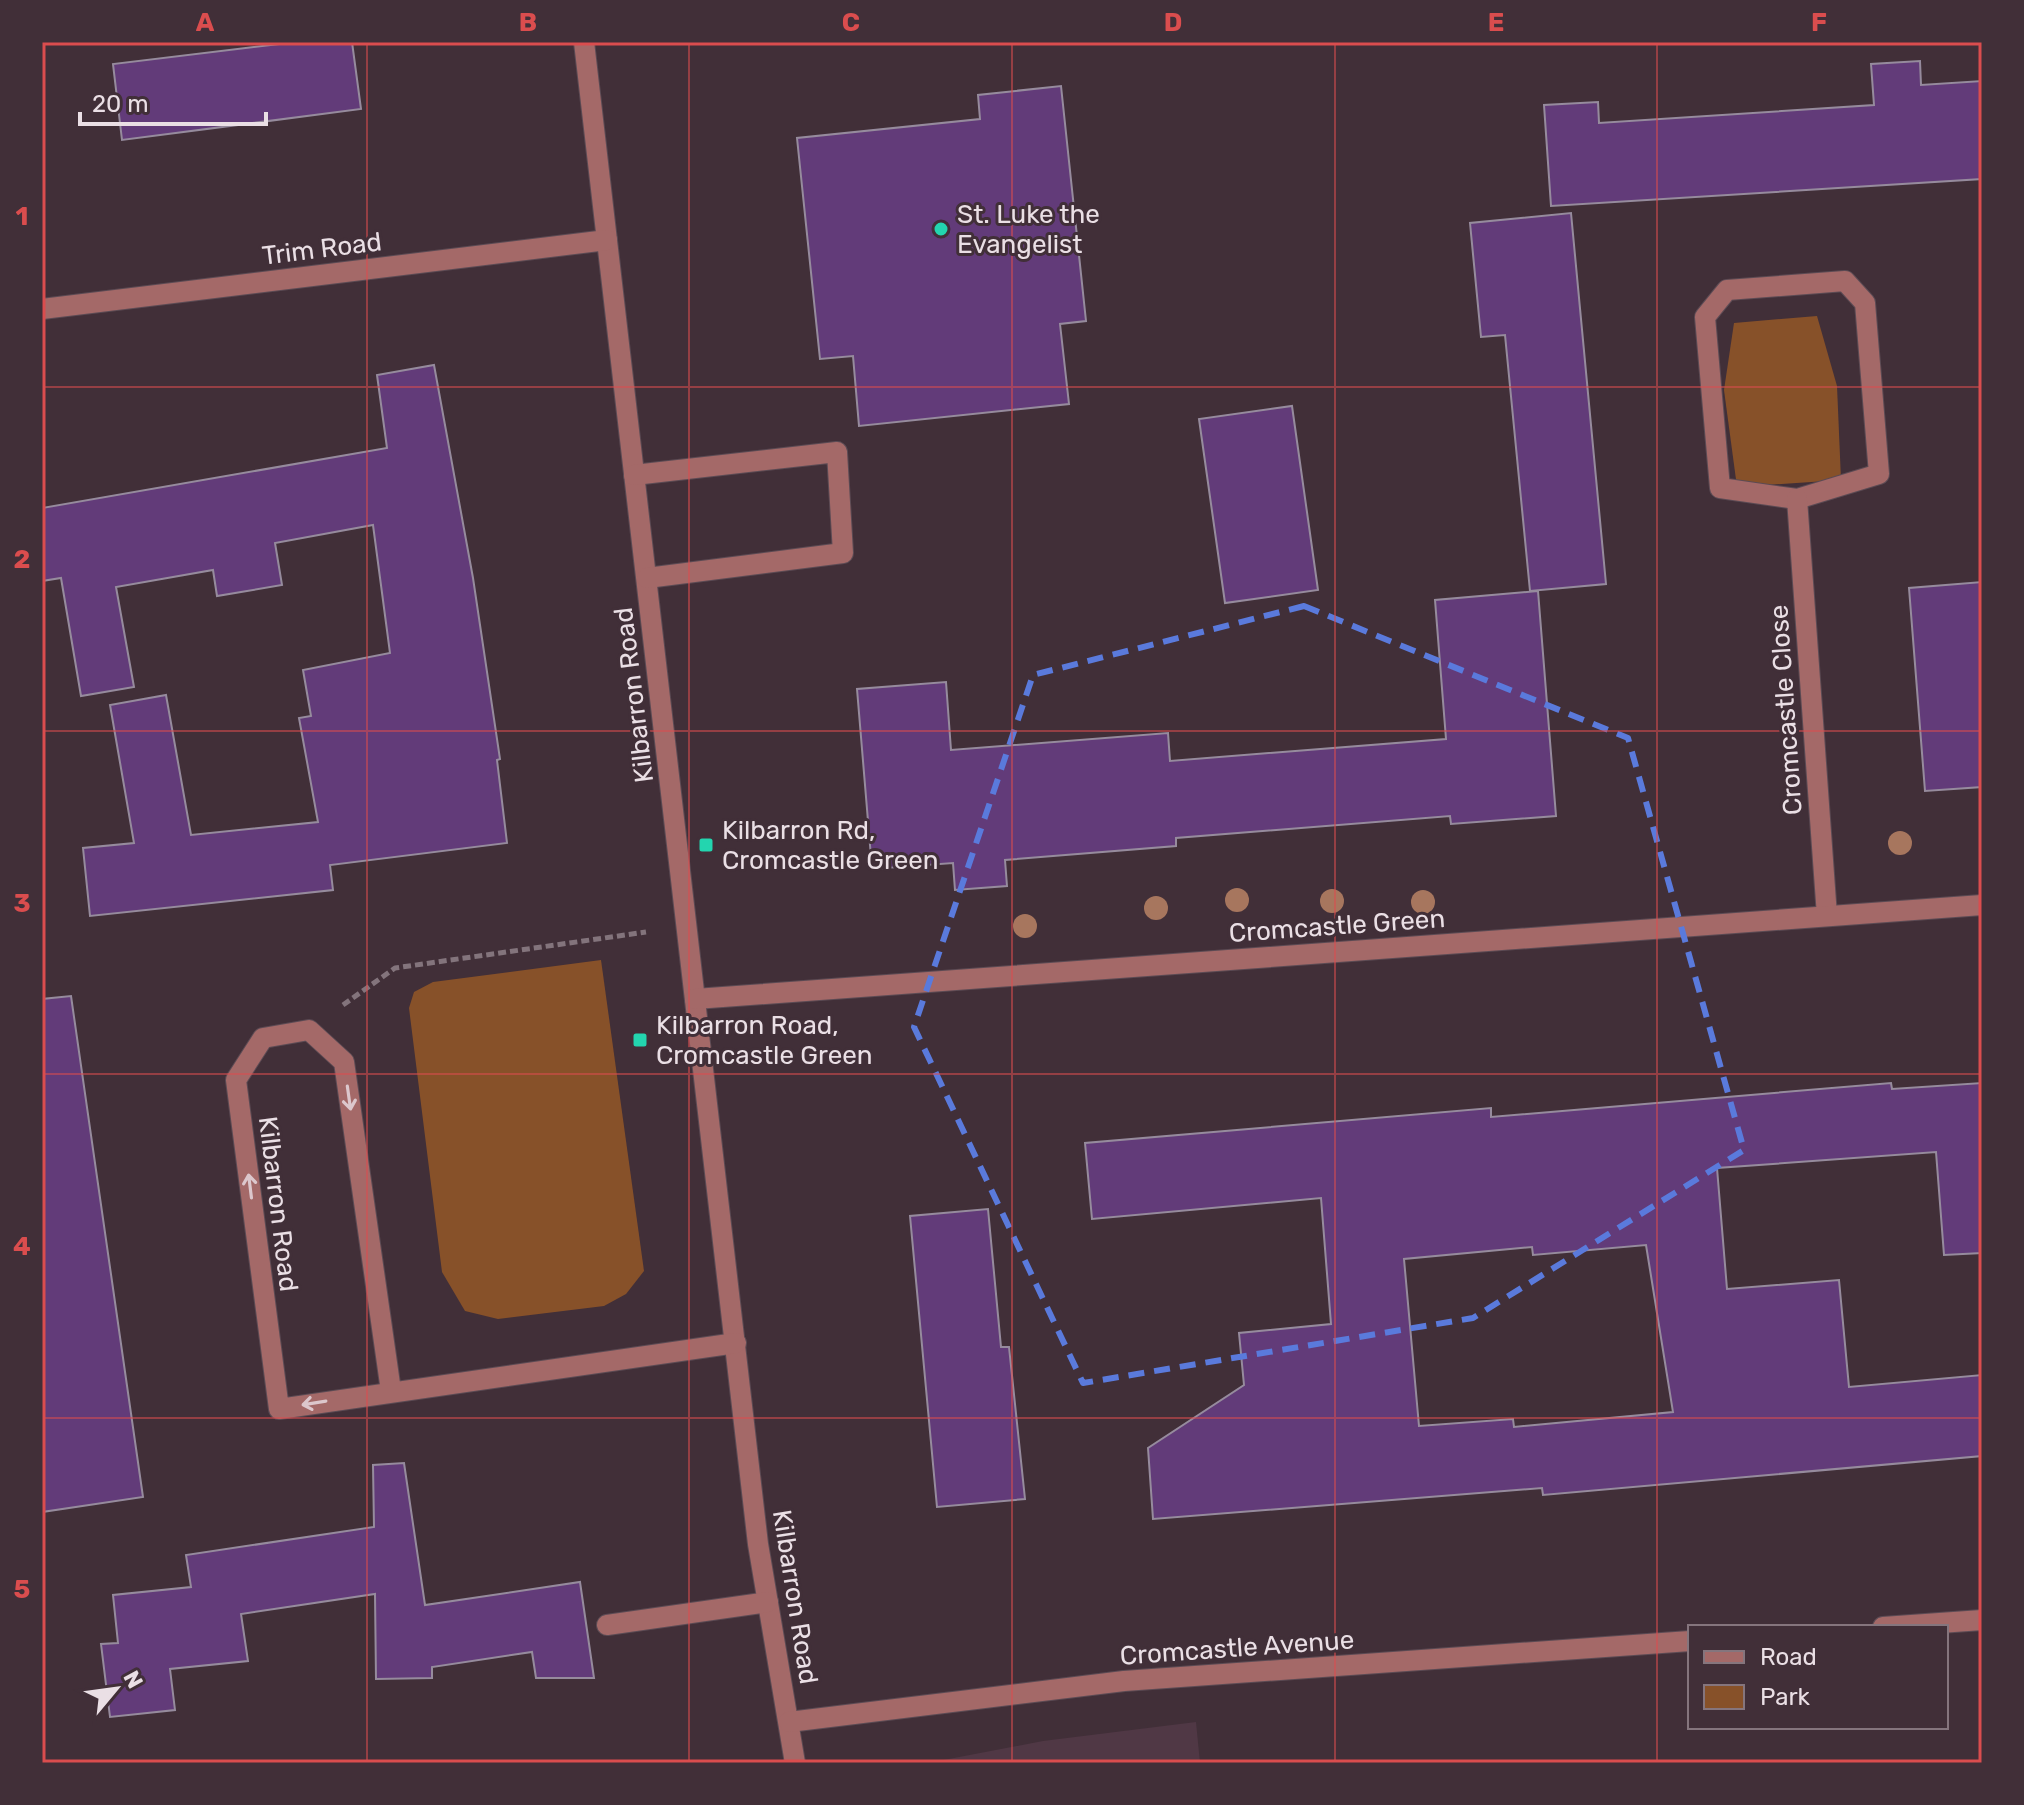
<svg xmlns="http://www.w3.org/2000/svg" width="2024" height="1805" viewBox="0 0 2024 1805" font-family="Rubik,sans-serif">
	<rect width="100%" height="100%" fill="#412f38"/>
	<polygon fill="#503845" points="1196,1722 1200,1763 928,1763 1043,1741"/>
	<g fill="#875129">
		<polygon points="1817,316 1837,386 1841,480 1737,487 1724,390 1734,323"/>
		<polygon points="601,960 644,1271 626,1294 604,1306 498,1319 465,1311 442,1272 409,1008 414,992 433,982"/>
	</g>
	<g fill="#623b79" stroke="#968b9d" stroke-width="2" fill-rule="evenodd">
		<polygon points="296,42 352,42 361,109 122,140 113,64"/>
		<polygon points="1920,61 1921,85 1982,81 1982,179 1551,206 1544,105 1598,102 1599,123 1874,105 1871,64"/>
		<polygon points="1061,86 1086,321 1060,324 1069,404 859,426 853,356 820,359 797,138 980,119 978,95"/>
		<polygon points="1571,213 1606,584 1530,591 1505,335 1481,337 1470,223"/>
		<polygon points="434,365 473,578 500,759 497,760 507,843 330,865 333,890 90,916 83,848 134,843 110,705 166,695 191,835 318,822 299,718 311,716 303,670 390,653 373,525 275,543 282,585 217,596 213,570 116,587 134,687 81,696 61,578 42,581 42,508 387,448 377,375"/>
		<polygon points="1292,406 1318,590 1225,603 1199,419"/>
		<polygon points="1982,582 1982,787 1925,791 1909,588"/>
		<polygon points="1538,591 1556,816 1451,824 1450,816 1176,838 1176,846 1005,860 1007,886 955,890 953,863 872,869 857,689 946,682 951,750 1168,733 1170,761 1446,739 1435,600"/>
		<polygon points="71,996 143,1497 42,1512 42,999"/>
		<path d="M 1891,1083 L 1892,1089 L 1982,1083 L 1982,1253 L 1944,1255 L 1936,1152 L 1717,1168 L 1727,1289 L 1839,1280 L 1849,1387 L 1982,1375 L 1982,1456 L 1543,1495 L 1542,1488 L 1153,1519 L 1148,1448 L 1244,1385 L 1239,1333 L 1331,1324 L 1321,1198 L 1092,1219 L 1085,1143 L 1491,1108 L 1491,1117 ZM 1646,1245 L 1673,1412 L 1514,1427 L 1513,1419 L 1419,1426 L 1404,1259 L 1532,1247 L 1533,1255 Z"/>
		<polygon points="988,1209 1001,1347 1009,1347 1025,1499 937,1507 910,1216"/>
		<polygon points="404,1463 425,1605 580,1582 594,1678 536,1678 532,1652 432,1667 432,1678 376,1679 375,1594 241,1614 248,1661 170,1669 175,1710 110,1717 101,1644 118,1643 113,1595 191,1587 186,1555 374,1527 373,1465"/>
	</g>
	<g fill="none" stroke-linecap="round" stroke-linejoin="round">
		<g stroke="#5c4b54" stroke-width="22">
			<g id="minor">
				<polyline points="584,42 758,1544 795,1763"/>
				<polygon points="1845,281 1865,303 1879,474 1797,499 1720,488 1705,317 1727,290"/>
				<polyline points="42,309 607,240"/>
				<polyline points="634,475 837,452 843,553 647,578"/>
				<polyline points="1797,499 1827,916"/>
				<polyline points="695,999 1982,905"/>
				<polyline points="391,1391 344,1062 309,1030 263,1038 236,1080 279,1409 736,1343"/>
				<polyline points="607,1625 768,1602"/>
				<polyline points="1883,1627 1982,1620"/>
				<polyline points="789,1722 1124,1681 1690,1641"/>
			</g>
		</g>
		<polyline stroke="#83747c" stroke-width="5" stroke-dasharray="8 4" stroke-linecap="butt" points="343,1005 395,968 646,932"/>
		<use href="#minor" stroke="#a46968" stroke-width="20"/>
	</g>
	<g fill="#a7765e">
		<circle cx="1900" cy="843" r="12"/>
		<circle cx="1237" cy="900" r="12"/>
		<circle cx="1332" cy="901" r="12"/>
		<circle cx="1423" cy="902" r="12"/>
		<circle cx="1156" cy="908" r="12"/>
		<circle cx="1025" cy="926" r="12"/>
	</g>
	<defs><path id="oneway-shaft" d="M-6 0H5M1.5-3L5.5 0L1.5 3" fill="none" stroke-width="1.6" stroke-linecap="round" stroke-linejoin="round" transform="scale(2)"/></defs>
	<g stroke="#dcc7cc">
		<use href="#oneway-shaft" transform="translate(349 1098) rotate(82)"/>
		<use href="#oneway-shaft" transform="translate(250 1186) rotate(-97)"/>
		<use href="#oneway-shaft" transform="translate(314 1403) rotate(171)"/>
	</g>
	<path fill="none" stroke="#5a7adc" stroke-width="6" stroke-dasharray="16 10" stroke-linejoin="round" d="M 1304,606 L 1628,738 L 1744,1150 L 1473,1318 L 1083,1383 L 914,1027 L 1033,675 Z"/>
	<path fill="none" stroke="#da4d4e" stroke-width="2" stroke-opacity="0.55" d="M 367,42 L 367,1763M 689,42 L 689,1763M 1012,42 L 1012,1763M 1335,42 L 1335,1763M 1657,42 L 1657,1763M 42,387 L 1982,387M 42,731 L 1982,731M 42,1074 L 1982,1074M 42,1418 L 1982,1418"/>
	<g fill="#23d5af" stroke="#412f38" stroke-width="3">
		<circle cx="941" cy="229" r="8"/>
		<rect x="698" y="837" width="16" height="16" rx="4"/>
		<rect x="632" y="1032" width="16" height="16" rx="4"/>
	</g>
	<g text-anchor="middle" dominant-baseline="central" stroke-width="6" stroke-linejoin="round" paint-order="stroke">
		<g font-size="26" fill="#eadfe5" stroke="#412f38" text-anchor="start">
			<text x="957" y="214">St. Luke the<tspan x="957" dy="30">Evangelist</tspan></text>
			<text x="722" y="830">Kilbarron Rd,<tspan x="722" dy="30">Cromcastle Green</tspan></text>
			<text x="656" y="1025">Kilbarron Road,<tspan x="656" dy="30">Cromcastle Green</tspan></text>
		</g>
		<g font-size="26" fill="#eadfe5" stroke="#412f38">
			<text transform="translate(322 249) rotate(-7)">Trim Road</text>
			<text transform="translate(634 695) rotate(-97)">Kilbarron Road</text>
			<text transform="translate(1786 710) rotate(-94)">Cromcastle Close</text>
			<text transform="translate(1337 926) rotate(-4)">Cromcastle Green</text>
			<text transform="translate(278 1204) rotate(83)">Kilbarron Road</text>
			<text transform="translate(795 1597) rotate(81)">Kilbarron Road</text>
			<text transform="translate(1237 1648) rotate(-4)">Cromcastle Avenue</text>
		</g>
	</g>
	<rect width="2024" height="1805" fill="none" stroke="#412f38" stroke-width="88"/>
	<rect x="1688" y="1625" width="260" height="104" fill="#412f38" stroke="#85757d" stroke-width="2"/>
	<rect x="1704" y="1651" width="40" height="12" fill="#a46968" stroke="#85757d" stroke-width="2"/>
	<text x="1760" y="1665" font-size="24" fill="#eadfe5">Road</text>
	<rect x="1704" y="1685" width="40" height="24" fill="#875129" stroke="#85757d" stroke-width="2"/>
	<text x="1760" y="1705" font-size="24" fill="#eadfe5">Park</text>
	<g transform="translate(116 1689) rotate(61)" stroke="#412f38" stroke-width="6" paint-order="stroke">
	<path d="M0-6L14 30L0 20L-14 30Z" fill="#eadfe5"/>
	<text y="-12" font-size="22" font-weight="bold" text-anchor="middle" fill="#eadfe5">N</text>
	</g>
	<path d="M80 112v12h186v-12" fill="none" stroke="#eadfe5" stroke-width="4"/>
	<text x="92" y="112" font-size="24" fill="#eadfe5" stroke="#412f38" stroke-width="6" paint-order="stroke">20 m</text>
	<rect x="44" y="44" width="1936" height="1717" fill="none" stroke="#da4d4e" stroke-width="3"/>
	<g font-size="26" text-anchor="middle" font-weight="bold" fill="#da4d4e">
		<text x="205" y="31">A</text>
		<text x="528" y="31">B</text>
		<text x="851" y="31">C</text>
		<text x="1173" y="31">D</text>
		<text x="1496" y="31">E</text>
		<text x="1819" y="31">F</text>
		<text x="22" y="225">1</text>
		<text x="22" y="568">2</text>
		<text x="22" y="912">3</text>
		<text x="22" y="1255">4</text>
		<text x="22" y="1598">5</text>
	</g>
</svg>
